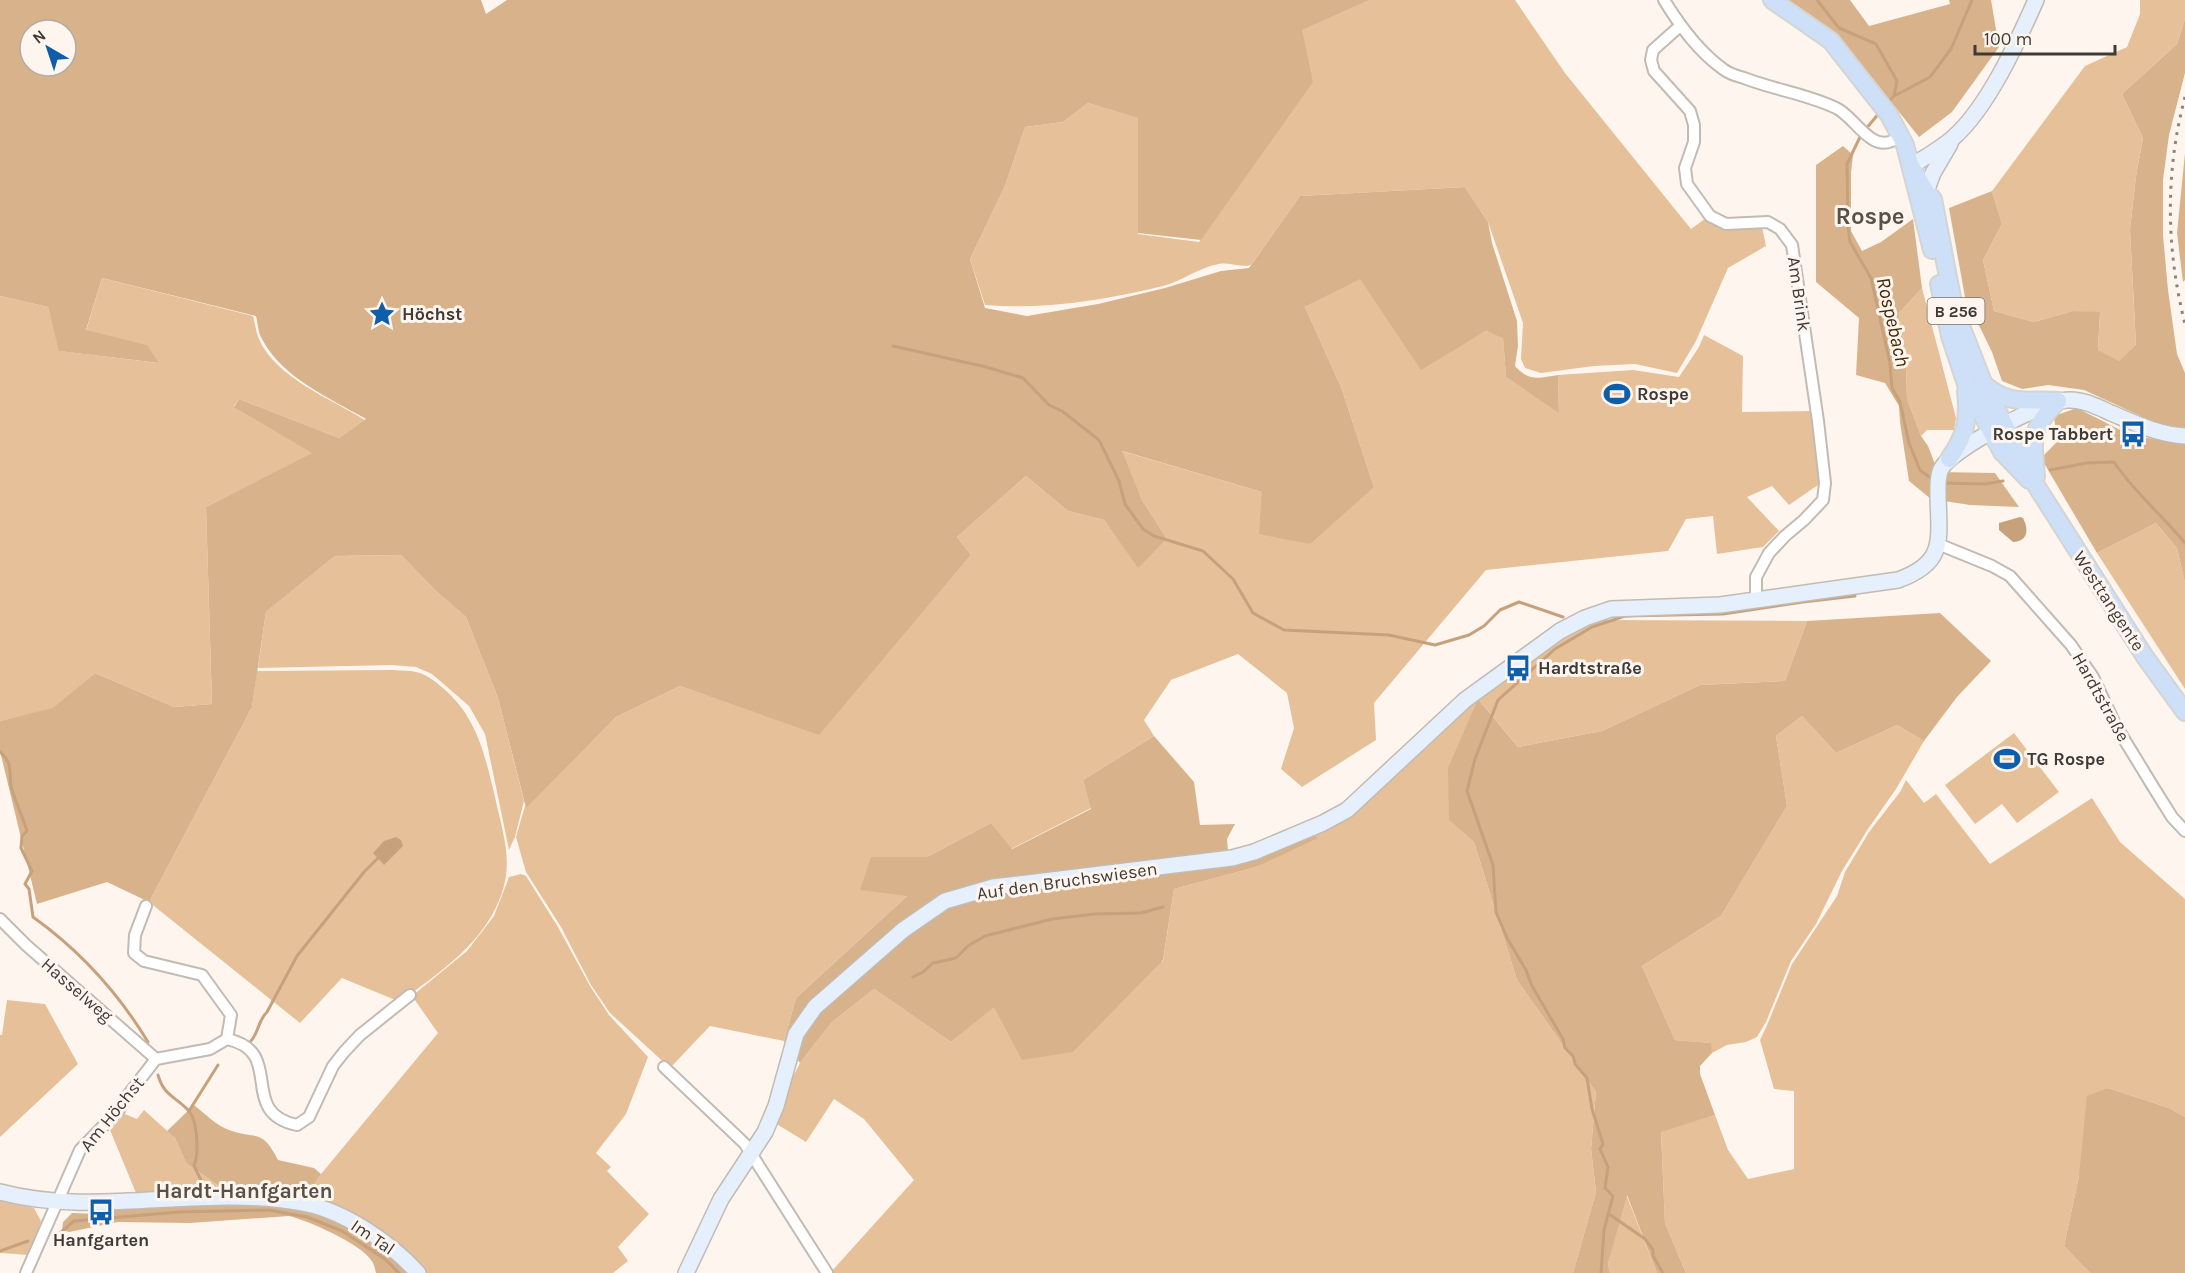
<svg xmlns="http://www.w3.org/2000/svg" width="2185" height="1273" viewBox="0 0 2185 1273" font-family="Karla,sans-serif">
	<rect width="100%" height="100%" fill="#fef6ee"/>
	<g fill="#e6c099">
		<path d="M 1370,0 L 1515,0 L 1565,73 L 1691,229 L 1706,218 C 1723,232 1741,228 1762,227 L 1766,246 L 1728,268 L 1696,341 L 1677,373 L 1635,364 L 1594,366 L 1541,373 L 1525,368 L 1521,359 L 1523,323 L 1488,222 L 1465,187 L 1300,196 L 1251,265 C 1241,268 1230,262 1219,264 C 1200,267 1182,281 1163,286 C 1106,300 1043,310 985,305 L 970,259 L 1005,186 L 1025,127 L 1063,122 L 1088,103 L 1139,118 L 1138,234 L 1199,242 L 1246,175 L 1301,30 Z"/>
		<polygon points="2140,0 2185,0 2185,19 2177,44 2122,94 2143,138 2136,176 2130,230 2136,346 2118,362 2098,350 2100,313 2073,311 2034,322 1994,311 1983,260 2002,224 1992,191 2085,66 2127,47 2140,14"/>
		<path d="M 102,278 L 253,316 C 255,323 256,332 259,339 C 275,377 331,399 365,420 L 339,438 L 239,399 L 234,406 L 313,453 L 206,507 L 212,704 L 174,707 L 95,673 L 53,709 L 0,721 L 0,296 L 48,307 L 60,351 L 158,363 L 146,345 L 86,331 Z"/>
		<polygon points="1360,278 1421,369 1486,331 1503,337 1506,377 1559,412 1558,375 1633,370 1679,377 1699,347 1704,335 1743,356 1742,412 1813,411 1821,483 1789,505 1772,486 1747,497 1779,531 1763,547 1717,554 1713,516 1686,519 1668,551 1486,570 1374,703 1376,740 1302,787 1281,769 1294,728 1287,693 1238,654 1171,680 1144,720 1154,736 1083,780 1091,808 1011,849 991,823 927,857 871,857 908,895 796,998 784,1041 710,1026 670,1068 610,1013 591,985 561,927 526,872 516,837 525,806 525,807 616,717 680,686 819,734 971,555 957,537 1026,476 1068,511 1104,520 1138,567 1167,539 1142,500 1121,451 1262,492 1374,487 1341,387 1305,307"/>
		<polygon points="1922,288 1956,418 1954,430 1927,430 1921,436 1907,399 1906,366 1899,313"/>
		<polygon points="2156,523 2177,548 2185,583 2185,689 2097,553"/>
		<polygon points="401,555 437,592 466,617 498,698 524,801 515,837 509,850 485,734 469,706 432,674 416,667 392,665 258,668 266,612 335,556"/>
		<polygon points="1599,620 1807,621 1785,681 1700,685 1602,731 1518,747 1479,700 1449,819 1474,842 1517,980 1596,1092 1591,1149 1596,1192 1573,1273 830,1273 914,1180 864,1119 834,1099 806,1142 775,1123 785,1092 800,1063 832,1022 874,989 951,1042 994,1006 1163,961 1174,889 1256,867 1312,833 1413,758 1478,699 1553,644"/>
		<path d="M 394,670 C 401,671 409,670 416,672 C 426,674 436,682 443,688 C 477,717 485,755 495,797 C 505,843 517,870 492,915 C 471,952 433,977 400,1002 L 342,978 L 300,1023 L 149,902 L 252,707 L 257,671 Z"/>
		<polygon points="1802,716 1836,753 1897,725 1924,741 1896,789 1868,829 1842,871 1816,924 1791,961 1766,1022 1757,1037 1746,1042 1727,1045 1712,1053 1710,1043 1675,1040 1642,966 1721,916 1787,806 1776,736"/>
		<polygon points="2014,733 2059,792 2017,823 2002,804 1975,824 1945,785"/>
		<polygon points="1906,780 1924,803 1936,794 1990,864 2092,798 2120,842 2185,899 2185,1117 2169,1108 2108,1088 2079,1176 2064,1246 2090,1273 1686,1273 1665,1223 1661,1131 1715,1115 1728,1150 1748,1179 1794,1169 1794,1091 1774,1089 1760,1040 1768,1023 1792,964 1837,896 1845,872 1869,832 1900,792"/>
		<polygon points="521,874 526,876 558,927 590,986 609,1015 648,1057 626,1114 596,1153 611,1167 607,1171 649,1214 618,1247 628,1261 613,1273 425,1273 306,1198 321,1174 438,1033 412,996 467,951 494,916 509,877"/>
		<polygon points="7,1000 45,1004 78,1064 0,1137 0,1035 2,1035"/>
		<polygon points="144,1110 175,1138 186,1163 219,1186 216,1191 136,1193 110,1130 125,1114 137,1119"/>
		<polygon points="1626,1194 1657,1273 1610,1273 1608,1264"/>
		<polygon points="0,1199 34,1208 41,1221 29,1255 0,1253"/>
	</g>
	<g fill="#d8b28b" fill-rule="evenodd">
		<path d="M 0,0 L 481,0 L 486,14 L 507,0 L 1370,0 L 1302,30 L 1313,82 L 1201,240 L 1138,233 L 1138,118 L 1088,103 L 1063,122 L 1025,127 L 1005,186 L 970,259 L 985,308 L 1027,316 L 1098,304 L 1165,288 L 1221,271 L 1249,268 L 1300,196 L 1465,187 L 1488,222 L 1492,243 L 1517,321 L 1518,346 L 1515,366 C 1529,382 1539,378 1558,375 L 1559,413 L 1506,377 L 1503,338 L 1486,331 L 1421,370 L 1360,279 L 1305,307 L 1341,387 L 1374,487 L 1310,544 L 1259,534 L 1262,492 L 1122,451 L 1142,500 L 1167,539 L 1138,568 L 1104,520 L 1068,511 L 1026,476 L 957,537 L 971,555 L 819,735 L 680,686 L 616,717 L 526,808 L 498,698 L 466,617 L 437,592 L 401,555 L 335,556 L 266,612 L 252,707 L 149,902 L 107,882 L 37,904 L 0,751 L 0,721 L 53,708 L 95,673 L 174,707 L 212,704 L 206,507 L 312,453 L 234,407 L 239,399 L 339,438 L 366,419 C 330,398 282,378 262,339 C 258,333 258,324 256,316 L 102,278 L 86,330 L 147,345 L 159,363 L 59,351 L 48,307 L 0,296 ZM 30,30 L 66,30 L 66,66 L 30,66 Z"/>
		<polygon points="1788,0 1850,0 1869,26 1950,4 1949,0 1991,0 1999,47 1952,112 1919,137 1836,33"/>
		<polygon points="2185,19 2185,73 2169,135 2163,180 2163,235 2168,290 2177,354 2185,373 2185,429 2156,423 2084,390 2048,385 2022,389 2002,381 1992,352 1965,297 1949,208 1992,191 2002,224 1983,260 1994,311 2034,322 2073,311 2100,312 2098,350 2119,361 2136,345 2130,230 2136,176 2143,138 2122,94 2177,44"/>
		<polygon points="1843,146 1853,155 1851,173 1851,231 1862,251 1881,242 1913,219 1922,288 1899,313 1906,366 1907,399 1921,436 1928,446 1938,472 1995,473 2019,507 1970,505 1931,499 1909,481 1900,422 1899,406 1885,383 1856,375 1859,318 1816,282 1816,165"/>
		<polygon points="2185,153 2185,280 2183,282 2177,233"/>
		<polygon points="2077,408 2132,436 2185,443 2185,583 2177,548 2156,523 2097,553 2041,458 2057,442 2054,416"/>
		<polygon points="1940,613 1991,661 1957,697 1924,741 1897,725 1836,753 1802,716 1776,736 1787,806 1721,916 1642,966 1675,1040 1711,1043 1712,1053 1700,1066 1700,1074 1715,1115 1661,1132 1665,1223 1686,1273 1657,1273 1627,1195 1608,1264 1610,1273 1573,1273 1596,1192 1591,1149 1596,1092 1517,980 1474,842 1449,820 1448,768 1478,699 1518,747 1602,731 1700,685 1785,681 1807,621"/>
		<polygon points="1154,736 1194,782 1200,825 1235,824 1227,839 1229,864 1312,833 1318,838 1256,867 1174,889 1163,960 1073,1052 1022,1060 994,1007 951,1042 874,989 832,1022 800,1063 784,1041 796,998 907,896 860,890 871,857 927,857 991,823 1012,849 1091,809 1083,780"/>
		<polygon points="2108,1088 2169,1108 2185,1117 2185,1273 2090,1273 2064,1246 2079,1176 2087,1096"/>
		<path d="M 194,1105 C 204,1113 217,1126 229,1130 C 257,1140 262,1128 278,1160 L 314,1168 L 321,1174 L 301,1205 C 343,1223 378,1241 410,1273 L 376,1273 C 375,1269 374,1263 371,1260 C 361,1244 307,1220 289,1216 L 190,1223 L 118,1222 L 69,1232 L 62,1230 L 63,1222 L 72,1213 L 101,1214 L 126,1203 L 211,1200 L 219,1186 L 186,1163 L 175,1138 L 167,1131 Z"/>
	</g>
	<g fill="#c7a17b">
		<path d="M 2020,517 L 2023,518 C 2029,530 2028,541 2013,542 L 1999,530 L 1999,523 Z"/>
		<polygon points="396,837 401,840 403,846 384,865 373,853 384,841"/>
	</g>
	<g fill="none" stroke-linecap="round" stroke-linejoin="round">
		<g stroke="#c7a17b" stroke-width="3">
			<polyline points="1817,0 1839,28 1876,44 1897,81 1894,96 1886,104"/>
			<polyline points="1896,95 1930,77 1951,49 1972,0"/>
			<polyline points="1865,130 1880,112"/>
			<polyline points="1861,135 1847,164 1848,227 1850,242 1871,278 1890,363 1892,388 1900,402 1909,443 1920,470 1933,480"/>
			<polyline points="893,346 986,367 1023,378 1049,405 1062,411 1099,440 1119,481 1125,504 1143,529 1154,536 1203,551 1233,579 1253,613 1284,630 1389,635 1435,645 1469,635 1484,626 1500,610 1519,602 1563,617"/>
			<path d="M 2050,470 L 2087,463 L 2114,462 C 2134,492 2162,515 2185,543"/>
			<polyline points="1942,483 1985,484 2003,481"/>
			<path d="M 0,752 C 13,763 9,772 11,786 C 13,796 24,820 27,831 L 22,836 L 21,848 L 32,871 L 25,884 L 29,889 L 33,917 C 79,950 119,994 148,1042"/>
			<polyline points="913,977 923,972 933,963 956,958 968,946 985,936 1052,919 1095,914 1141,913 1163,907"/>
			<path d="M 250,1042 C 259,1033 258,1020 267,1012 L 297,956 L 364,872 L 378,858"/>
			<path d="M 158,1075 C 164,1096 175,1096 188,1110 C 198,1120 199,1154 194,1166 L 204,1186"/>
			<polyline points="189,1111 218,1065"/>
			<polyline points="1609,1214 1645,1239 1653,1250 1653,1256 1663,1273"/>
			<polyline points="59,1234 74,1221 179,1212 269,1210 307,1217 342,1231 385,1259 399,1273"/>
			<polyline points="0,1251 28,1241"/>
			<polyline points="1601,1273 1604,1230 1613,1196 1605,1188 1608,1167 1600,1149 1603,1144 1592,1109 1587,1078 1575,1064 1573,1056 1565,1048 1563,1039 1532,986 1526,970 1507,938 1496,912 1493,865 1467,791 1475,759 1498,700 1555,649 1592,627 1625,616 1723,614 1803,602 1855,596"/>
		</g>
		<g stroke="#c2bbb3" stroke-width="14">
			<g id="street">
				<path d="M 1664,0 C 1680,26 1698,51 1723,69 C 1729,74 1737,76 1744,78 C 1775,90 1807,94 1836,108 C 1854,116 1870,151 1892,141"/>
				<polyline points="1680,26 1653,50 1651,60 1654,71 1690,111 1694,125 1694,142 1685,168 1687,184 1710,216 1726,224 1768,222 1780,229 1792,245 1818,421 1825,483 1823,500 1804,520 1785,536 1769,553 1756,577 1756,600"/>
				<polyline points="1938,544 1992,566 2010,576 2071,645 2093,677 2116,726 2152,785 2172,817 2185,831"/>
				<polyline points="146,906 135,935 134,953 144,961 202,975 231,1015 227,1039"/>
				<polyline points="0,919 26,945 156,1059"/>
				<polyline points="664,1067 745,1144 827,1273"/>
				<path d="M 26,1273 L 80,1150 L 119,1110 L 128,1095 L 156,1059 L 210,1049 L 227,1039 C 287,1052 236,1112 297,1125 L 309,1117 L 333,1066 L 344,1052 L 360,1035 L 410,995"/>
			</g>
		</g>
		<g stroke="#c2bbb3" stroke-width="18">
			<g id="secondary">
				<path d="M 1911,166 C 1926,157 1940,149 1953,138 C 1988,107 2017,43 2036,0"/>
				<polyline points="1926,192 1933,173 1950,144"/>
				<path d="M 0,1192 C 98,1218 202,1184 302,1203 C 343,1210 390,1242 418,1273"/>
				<path d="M 686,1273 L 721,1199 L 765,1132 L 776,1106 L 796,1034 L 815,1007 L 903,930 L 945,901 L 993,887 L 1232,858 L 1254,852 L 1323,823 L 1347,810 L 1465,700 L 1560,631 L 1585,618 L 1611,609 L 1720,605 L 1898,580 C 1946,563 1939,540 1938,496 C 1938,487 1937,477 1941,469 C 1951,449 2045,400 2068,400 C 2083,399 2098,407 2111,413 C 2135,423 2159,435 2185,436"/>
			</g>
		</g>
		<g stroke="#d4d4d3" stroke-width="20">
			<g id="primary">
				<polyline points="1772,0 1831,41 1889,115 1905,145 1932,250"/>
				<polyline points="1911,166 1926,192 1933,199 1952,298 1961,326 1984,385 2037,487 2145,657 2185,712"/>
				<polyline points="1939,284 1950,336 1966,384 2002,452 2029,480"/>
				<path d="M 1985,385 C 2009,406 2028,399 2058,401"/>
				<path d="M 1949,459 C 1966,435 1969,420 1966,391"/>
				<path d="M 2036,477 C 2033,439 2029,430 2058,401"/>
			</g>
		</g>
		<use href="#street" stroke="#fff" stroke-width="10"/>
		<use href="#secondary" stroke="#e6f0fc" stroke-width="15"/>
		<use href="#primary" stroke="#cde0f8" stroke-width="16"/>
		<path stroke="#89847f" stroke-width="3" stroke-dasharray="3 6" stroke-linecap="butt" d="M 2185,97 C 2165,172 2166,249 2185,324"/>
	</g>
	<defs>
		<g id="sight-bare" transform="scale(2.07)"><path d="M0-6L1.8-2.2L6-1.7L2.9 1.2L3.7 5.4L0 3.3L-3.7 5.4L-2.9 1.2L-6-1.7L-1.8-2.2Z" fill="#0e5eac" stroke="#fef6ee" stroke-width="2.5" paint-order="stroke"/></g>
		<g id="stadium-bare" transform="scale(2.07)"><path d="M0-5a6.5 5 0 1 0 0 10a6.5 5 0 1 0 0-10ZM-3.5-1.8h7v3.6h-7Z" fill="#0e5eac" stroke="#fef6ee" stroke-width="2.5" paint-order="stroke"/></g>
		<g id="bus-bare" transform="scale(2.07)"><path d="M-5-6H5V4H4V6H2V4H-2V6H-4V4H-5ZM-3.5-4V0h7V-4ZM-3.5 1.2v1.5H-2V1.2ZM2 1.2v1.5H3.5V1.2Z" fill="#0e5eac" stroke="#fef6ee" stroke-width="2.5" paint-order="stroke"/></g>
	</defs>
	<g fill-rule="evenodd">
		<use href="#sight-bare" x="382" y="314"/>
		<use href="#stadium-bare" x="1617" y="394"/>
		<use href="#bus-bare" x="2133" y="434"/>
		<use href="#bus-bare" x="1518" y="668"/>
		<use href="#stadium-bare" x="2007" y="759"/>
		<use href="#bus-bare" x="101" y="1212"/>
	</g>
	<g text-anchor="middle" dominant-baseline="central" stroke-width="6" stroke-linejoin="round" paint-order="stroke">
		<rect fill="#fef6ee" stroke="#77726e" stroke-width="1.5" x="1927.5" y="298" width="57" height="26" rx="4.5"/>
		<g font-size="16" font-weight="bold" fill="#3d3a37">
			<text x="1956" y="311">B 256</text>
		</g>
		<g font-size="18" fill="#3d3a37" stroke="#fef6ee">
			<text transform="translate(1799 294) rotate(82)">Am Brink</text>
			<text transform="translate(2109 601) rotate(57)">Westtangente</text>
			<text transform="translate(2101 697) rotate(61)">Hardtstraße</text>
			<text transform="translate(1067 881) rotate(-8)">Auf den Bruchswiesen</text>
			<text transform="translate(77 990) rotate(41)">Hasselweg</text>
			<text transform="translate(112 1114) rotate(-51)">Am Höchst</text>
			<text transform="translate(373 1237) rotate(34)">Im Tal</text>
		</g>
		<g font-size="18" font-weight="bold" fill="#3d3a37" stroke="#fef6ee" text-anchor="start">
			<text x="402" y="314">Höchst</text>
			<text x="1637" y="394">Rospe</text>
			<text x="2113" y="434" text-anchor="end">Rospe Tabbert</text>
			<text x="1538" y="668">Hardtstraße</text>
			<text x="2027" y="759">TG Rospe</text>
			<text x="101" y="1240" text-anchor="middle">Hanfgarten</text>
		</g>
		<g font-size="20" font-style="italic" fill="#422707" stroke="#fef6ee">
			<text transform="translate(1893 322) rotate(77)">Rospebach</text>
		</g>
		<g font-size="21" font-weight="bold" fill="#57514a" stroke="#fef6ee">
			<text x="244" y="1191">Hardt-Hanfgarten</text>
		</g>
		<g font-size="24" font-weight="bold" fill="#57514a" stroke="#fef6ee">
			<text x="1870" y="216">Rospe</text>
		</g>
	</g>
	<g transform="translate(48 48) rotate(321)"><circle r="28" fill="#fef6ee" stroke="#b1aba5" stroke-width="1.5"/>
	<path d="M0-4.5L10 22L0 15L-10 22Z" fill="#0e5eac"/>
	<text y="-9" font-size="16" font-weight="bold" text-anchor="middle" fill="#3d3a37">N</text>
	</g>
	<path d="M1975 45v9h140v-9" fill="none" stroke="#3d3a37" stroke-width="3"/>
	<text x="1984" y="45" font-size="18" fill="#3d3a37" stroke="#fef6ee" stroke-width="4.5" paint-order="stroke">100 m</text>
</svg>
